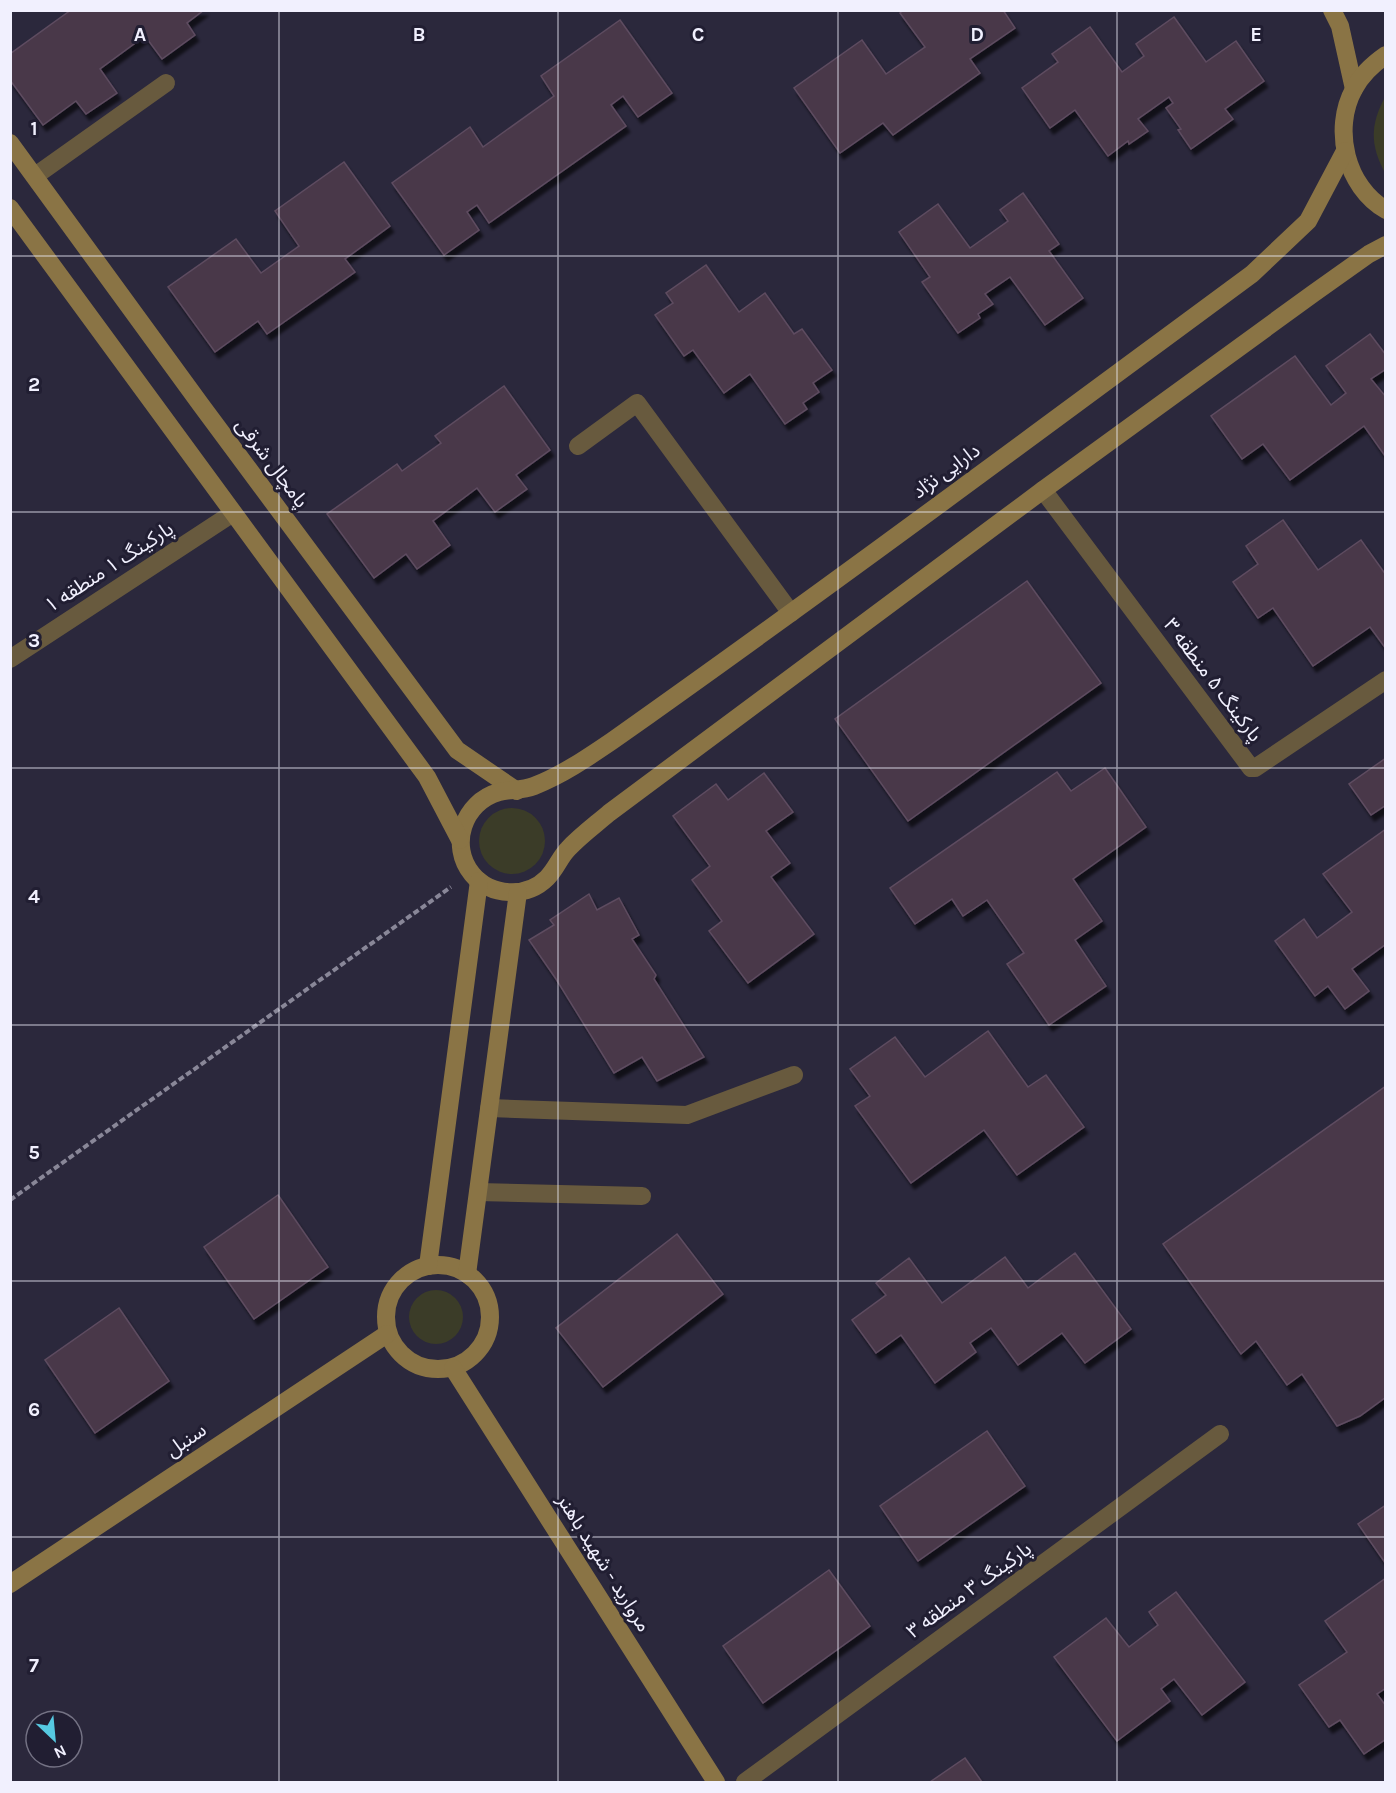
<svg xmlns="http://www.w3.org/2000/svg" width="1396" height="1793" viewBox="0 0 1396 1793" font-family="Karla,'Noto Sans Arabic',sans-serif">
	<defs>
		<filter id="shadow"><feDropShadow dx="3.5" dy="6" stdDeviation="1.5" flood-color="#0009"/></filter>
	</defs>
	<rect width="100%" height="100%" fill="#2b283c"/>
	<g fill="#3b3c28">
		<path d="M 1385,97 L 1385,173 C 1370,145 1370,125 1385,97 Z"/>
		<circle cx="512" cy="841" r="33"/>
		<circle cx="436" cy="1317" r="27"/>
	</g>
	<g fill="#48384a" stroke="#5e4c60" stroke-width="1.5" filter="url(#shadow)">
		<polygon points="71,10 204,10 187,23 195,35 162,59 145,36 100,69 117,93 86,114 76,101 43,125 10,80 10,54"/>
		<polygon points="903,10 1003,10 1015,28 970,59 980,73 893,135 883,123 840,153 794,88 862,40 886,74 925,47 900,13"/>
		<polygon points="1174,17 1206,62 1236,41 1264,81 1225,109 1233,119 1191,149 1178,130 1181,129 1166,108 1173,103 1169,97 1138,119 1148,131 1129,144 1128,141 1108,156 1075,110 1050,128 1022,88 1058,62 1052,54 1090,27 1122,72 1144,56 1136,44"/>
		<polygon points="620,20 672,93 638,117 623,96 611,105 626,126 489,223 477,205 467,212 479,230 444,255 392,183 470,127 483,147 554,96 541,76"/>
		<polygon points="344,162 390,226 345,259 355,272 267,334 258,321 215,352 168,287 236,239 261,273 299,246 275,211"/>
		<polygon points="1023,193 1059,244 1049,251 1083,298 1045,325 1010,277 985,294 993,304 978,314 980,318 958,333 922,282 930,277 899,232 938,204 970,248 1008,221 1000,210"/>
		<polygon points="706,265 739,312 765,293 794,334 802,329 832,370 813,383 819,392 803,403 807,409 785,424 750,374 724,393 693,350 684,356 655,315 673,303 666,293"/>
		<polygon points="1370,334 1386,355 1386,369 1371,379 1386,397 1385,456 1364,426 1290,480 1263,444 1242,459 1211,416 1295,356 1331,405 1346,393 1326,366"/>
		<polygon points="504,386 550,450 516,475 527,489 495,512 477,488 433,521 450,545 417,569 406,554 374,578 327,514 397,464 402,471 441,443 435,436"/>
		<polygon points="1283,520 1318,570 1361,540 1386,575 1386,649 1370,627 1313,666 1273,608 1258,618 1233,582 1258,564 1246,546"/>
		<polygon points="1027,581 1101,683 908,821 835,719"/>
		<polygon points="1386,758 1386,805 1371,815 1349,784"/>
		<polygon points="1105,768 1146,827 1073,879 1102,921 1075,940 1106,986 1049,1025 1007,964 1024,953 987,900 963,916 952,899 915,924 890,888 1057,772 1071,791"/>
		<polygon points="764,773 793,812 766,831 790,863 771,877 814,934 748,983 709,931 722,921 692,880 710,866 673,816 716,784 728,800"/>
		<polygon points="1386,829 1386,944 1352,969 1369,991 1345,1009 1328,986 1315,996 1275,941 1304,919 1317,938 1352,912 1323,874"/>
		<polygon points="589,894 597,910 619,898 639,935 632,939 656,975 654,979 704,1057 657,1081 642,1057 614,1073 556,979 529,940 554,925 550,920"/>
		<polygon points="988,1031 1028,1087 1046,1075 1084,1127 1017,1175 984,1130 911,1183 855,1106 870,1096 850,1069 895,1037 925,1077"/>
		<polygon points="1386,1086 1386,1397 1360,1416 1337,1426 1302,1374 1287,1385 1256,1341 1241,1354 1163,1244"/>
		<polygon points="278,1195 328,1267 254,1319 204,1247"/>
		<polygon points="677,1234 723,1294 603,1387 556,1328"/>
		<polygon points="1075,1253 1131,1329 1085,1363 1062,1333 1018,1365 991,1328 970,1343 976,1352 935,1383 901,1335 876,1353 852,1320 886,1295 876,1283 909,1258 942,1303 1005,1257 1028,1288"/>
		<polygon points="119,1308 169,1381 95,1433 45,1360"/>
		<polygon points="987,1431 1025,1486 918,1561 880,1506"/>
		<polygon points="1386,1505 1386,1564 1358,1524"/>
		<polygon points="829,1570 870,1626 763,1703 723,1646"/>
		<polygon points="1386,1578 1386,1688 1377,1694 1386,1706 1386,1739 1364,1754 1340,1720 1329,1727 1299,1685 1347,1652 1325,1621"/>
		<polygon points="1176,1592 1245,1682 1202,1715 1174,1679 1161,1689 1170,1701 1117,1741 1054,1657 1106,1618 1129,1647 1158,1625 1149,1612"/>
		<polygon points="965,1758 982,1782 930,1782"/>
	</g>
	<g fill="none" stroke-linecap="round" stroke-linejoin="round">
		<polyline stroke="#898798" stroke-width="4" stroke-dasharray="6 3" stroke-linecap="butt" points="10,1200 451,887"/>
		<g stroke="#685a3e" stroke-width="18">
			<polyline points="35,176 166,83"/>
			<polyline points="578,446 637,403 791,613"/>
			<polyline points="1043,490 1251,768 1255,768 1386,680"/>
			<polyline points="10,659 233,513"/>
			<polyline points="489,1108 687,1115 794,1075"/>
			<polyline points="478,1192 642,1196"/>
			<polyline points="745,1782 1220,1434"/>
		</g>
		<g stroke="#8a7445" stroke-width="18">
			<polyline points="1332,10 1340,26 1354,89"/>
			<path d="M 1386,55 C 1373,64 1361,75 1354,89 C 1332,129 1346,187 1386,210"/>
			<polyline points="10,143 201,405 457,750 517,791"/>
			<path d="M 1345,151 L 1308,221 L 1252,274 C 1039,431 827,589 612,741 C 587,758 562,775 534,786 C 522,791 510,789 499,792 C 463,802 449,846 472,874 C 491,897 527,898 547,878 C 556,869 560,857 568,849 C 580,836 595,825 609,813 L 1043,490 L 1314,293 L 1369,254 L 1386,245"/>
			<polyline points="10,208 427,777 460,840"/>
			<circle cx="438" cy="1317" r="52"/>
			<polyline points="428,1266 479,881"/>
			<polyline points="467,1274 518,892"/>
			<polyline points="453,1368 716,1782"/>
			<polyline points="10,1584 387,1334"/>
		</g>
	</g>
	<path fill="none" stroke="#f1f0fe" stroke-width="1.5" stroke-opacity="0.55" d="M 279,10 L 279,1782M 558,10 L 558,1782M 838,10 L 838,1782M 1117,10 L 1117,1782M 10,256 L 1386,256M 10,512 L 1386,512M 10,768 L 1386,768M 10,1025 L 1386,1025M 10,1281 L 1386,1281M 10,1537 L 1386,1537"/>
	<g text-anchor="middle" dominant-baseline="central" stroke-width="6" stroke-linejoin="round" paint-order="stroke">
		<g font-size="20" fill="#f1f0fe" stroke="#211e32">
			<text transform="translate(272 463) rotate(53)">پامچال شرقی</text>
			<text transform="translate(946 471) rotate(-36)">دارایی نژاد</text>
			<text transform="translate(109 567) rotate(-33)">پارکینگ ۱ منطقه ۱</text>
			<text transform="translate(1213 680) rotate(53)">پارکینگ ۵ منطقه ۳</text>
			<text transform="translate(186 1440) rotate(-34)">سنبل</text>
			<text transform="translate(604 1563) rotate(58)">مروارید - شهید باهنر</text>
			<text transform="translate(969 1590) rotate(-36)">پارکینگ ۳ منطقه ۳</text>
		</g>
	</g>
	<g font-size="20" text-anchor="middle" font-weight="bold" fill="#f1f0fe" stroke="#211e32" stroke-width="6" stroke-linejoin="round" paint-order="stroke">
		<text x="140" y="41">A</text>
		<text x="419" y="41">B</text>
		<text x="698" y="41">C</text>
		<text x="977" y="41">D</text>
		<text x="1256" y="41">E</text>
		<text x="34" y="135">1</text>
		<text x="34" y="391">2</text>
		<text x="34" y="647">3</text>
		<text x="34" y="903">4</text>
		<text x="34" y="1159">5</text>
		<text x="34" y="1416">6</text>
		<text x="34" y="1672">7</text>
	</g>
	<rect width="1396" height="1793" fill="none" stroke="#f1f0fe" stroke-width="24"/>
	<g transform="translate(54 1739) rotate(154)"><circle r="28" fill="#211e32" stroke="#747284" stroke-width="1.5"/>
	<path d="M0-4.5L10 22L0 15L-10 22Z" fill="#56c9e1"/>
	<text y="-9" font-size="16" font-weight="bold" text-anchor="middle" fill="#f1f0fe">N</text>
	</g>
</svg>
